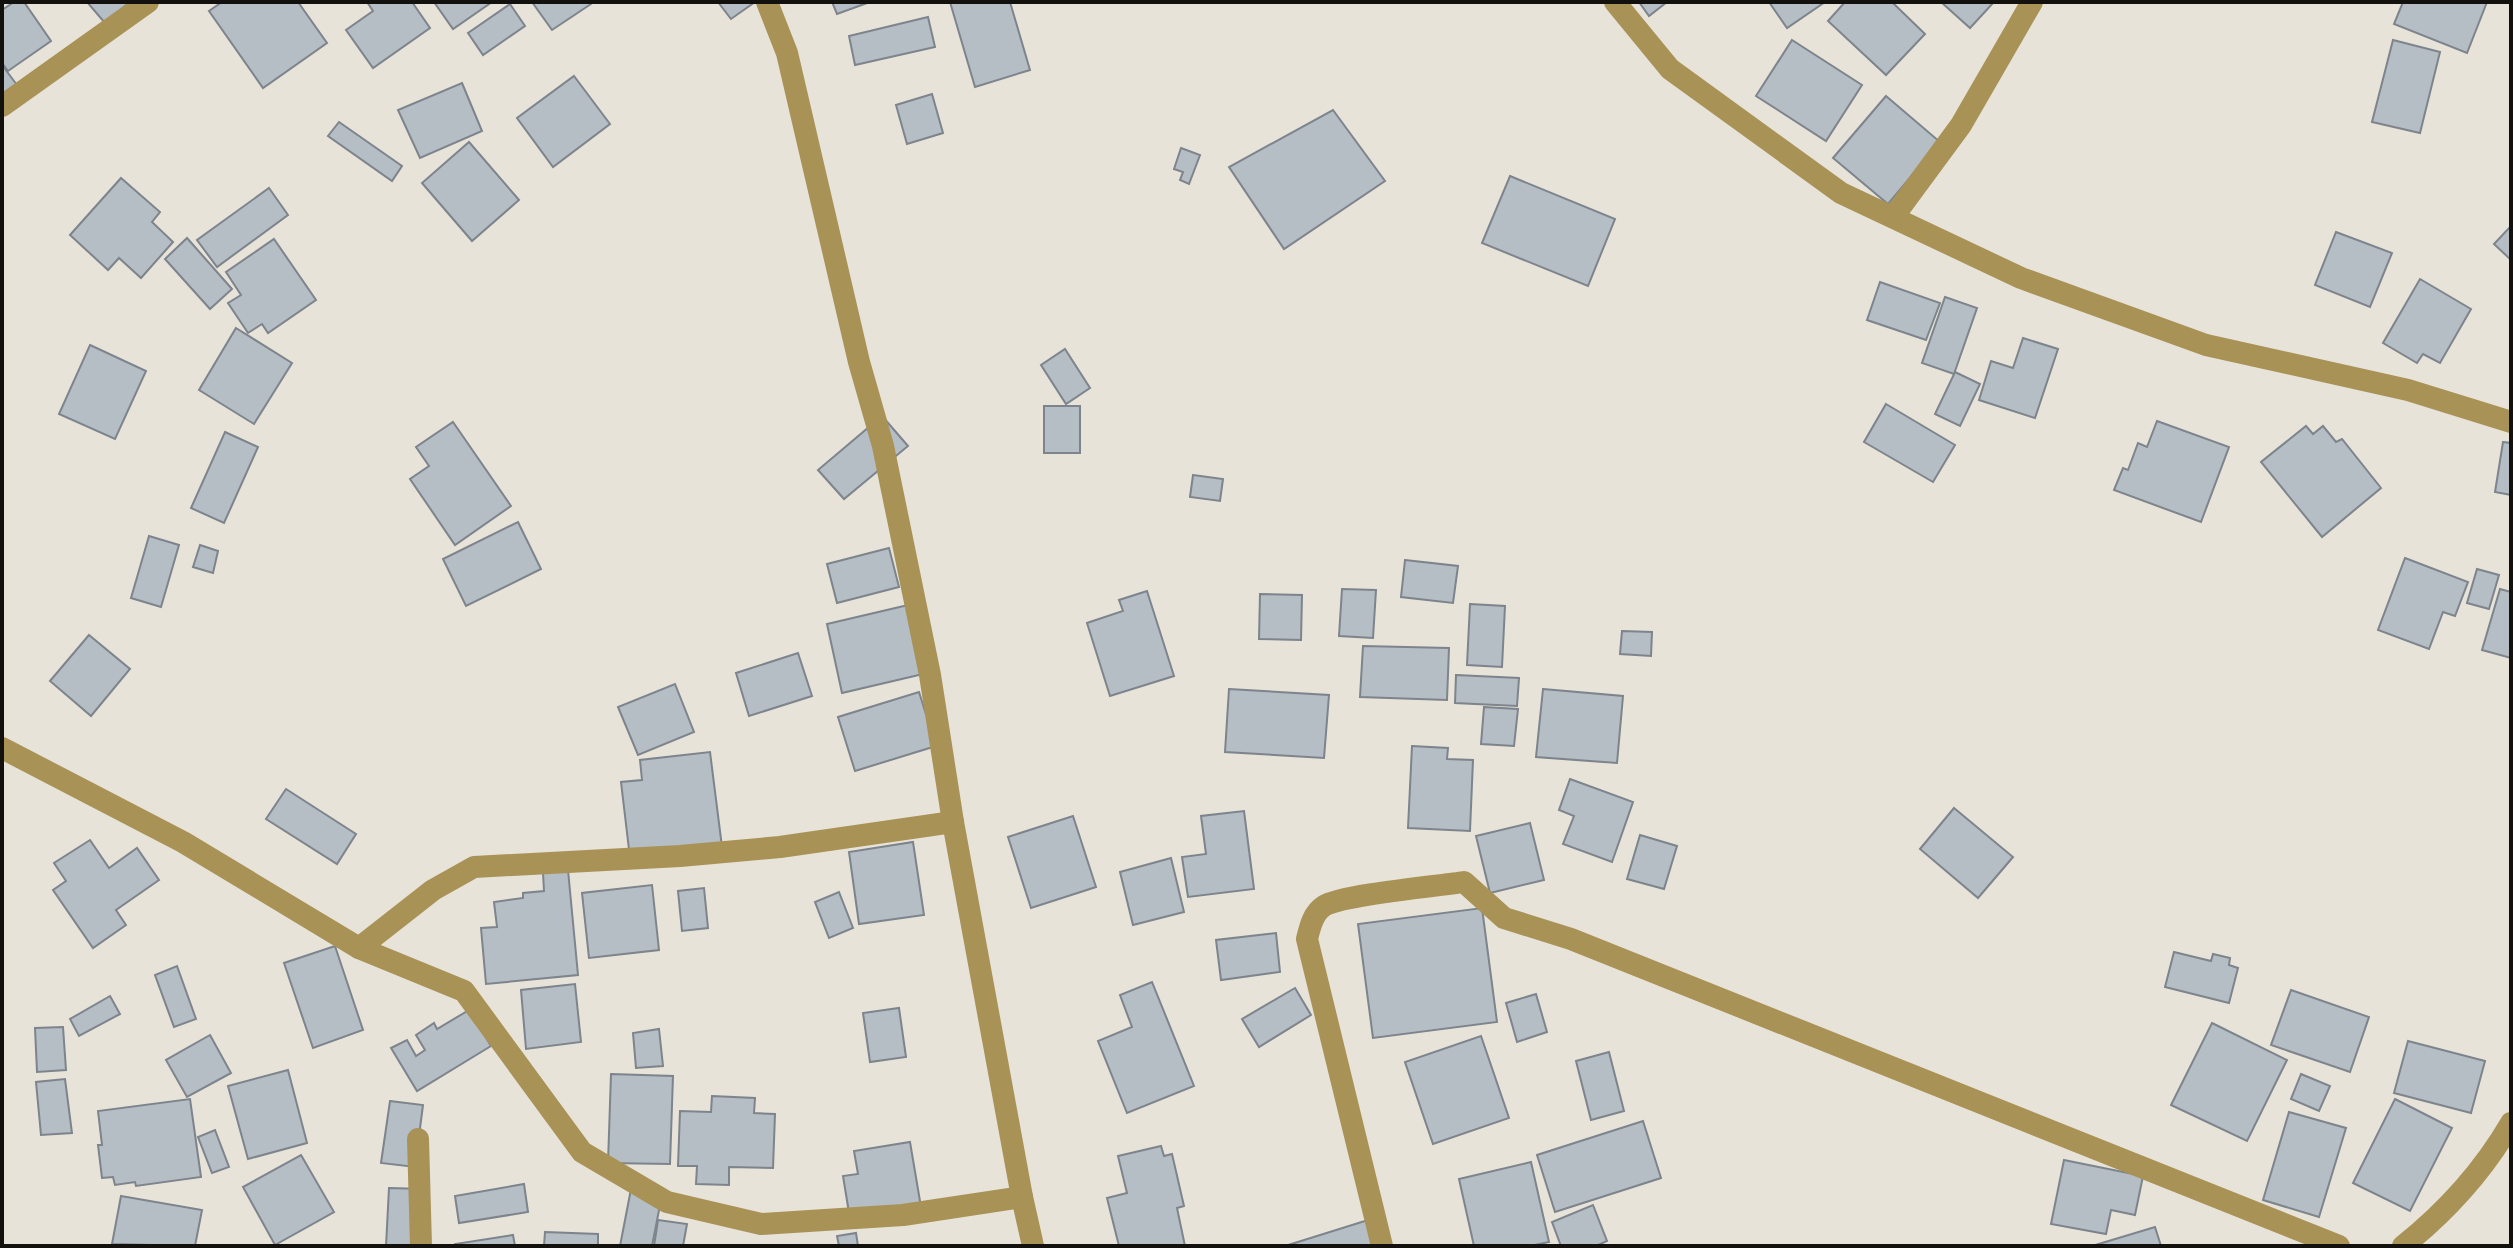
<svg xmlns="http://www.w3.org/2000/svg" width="2513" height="1248" viewBox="0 0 2513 1248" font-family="'DM Sans',sans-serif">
	<rect width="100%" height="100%" fill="#e7e3d9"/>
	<g fill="#b5bdc5" stroke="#7d848c" stroke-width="2">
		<polygon points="14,2 24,2 51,41 8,71 2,63 2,10"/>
		<polygon points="87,2 130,2 105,23"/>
		<polygon points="222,2 298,2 327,43 263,88 209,11"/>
		<polygon points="367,2 412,2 430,28 373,68 346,30 373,11"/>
		<polygon points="434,2 492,2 453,29"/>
		<polygon points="532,2 590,2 591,4 552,30"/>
		<polygon points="718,2 755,2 731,19"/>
		<polygon points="832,2 870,2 837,14"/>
		<polygon points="950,2 1010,2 1030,70 975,87"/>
		<polygon points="1639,2 1667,2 1649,16"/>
		<polygon points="1769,2 1825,2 1787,28"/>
		<polygon points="1845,2 1892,2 1925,34 1886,75 1828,21"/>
		<polygon points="1941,2 1994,2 1970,28"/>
		<polygon points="2403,2 2487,2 2467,53 2394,24"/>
		<polygon points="510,4 525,26 483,55 468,33"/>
		<polygon points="928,17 935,47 855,65 849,36"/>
		<polygon points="1792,40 1862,85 1826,141 1756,96"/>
		<polygon points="2393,40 2440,52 2420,133 2372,122"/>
		<polygon points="2,65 17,85 2,96"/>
		<polygon points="574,76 610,124 553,167 517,118"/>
		<polygon points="462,83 482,131 420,158 398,110"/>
		<polygon points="932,94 943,133 907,144 896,105"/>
		<polygon points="1886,96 1940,142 1888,204 1833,158"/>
		<polygon points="1333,110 1385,181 1284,249 1229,167"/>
		<polygon points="339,122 402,166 392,181 328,136"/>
		<polygon points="469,142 519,200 472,241 422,183"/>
		<polygon points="1181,148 1200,155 1189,184 1180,180 1183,172 1174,169"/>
		<polygon points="1510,176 1615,219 1588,286 1482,243"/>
		<polygon points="121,178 160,212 152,222 173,242 141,278 119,258 108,270 70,235"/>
		<polygon points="269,188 288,215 217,267 197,240"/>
		<polygon points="2511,226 2511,260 2494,244"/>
		<polygon points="2336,232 2392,253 2370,307 2315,285"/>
		<polygon points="187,238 232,289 210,309 165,259"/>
		<polygon points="274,239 316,300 268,333 262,324 248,333 228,303 241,295 226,272"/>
		<polygon points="2420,279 2471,309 2440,363 2423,354 2417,363 2383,343"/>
		<polygon points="1880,282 1940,303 1926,340 1867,320"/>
		<polygon points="1945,297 1977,308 1954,374 1922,363"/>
		<polygon points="236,328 292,363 254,424 199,390"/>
		<polygon points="2023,338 2058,349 2035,418 1979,400 1991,361 2013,368"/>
		<polygon points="90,345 146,371 115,439 59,414"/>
		<polygon points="1065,349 1090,388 1066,404 1041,365"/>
		<polygon points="1955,372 1980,384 1960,426 1935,414"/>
		<polygon points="1886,404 1955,445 1933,482 1864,442"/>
		<rect x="1044" y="406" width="36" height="47"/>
		<polygon points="882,416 908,446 844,499 818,470"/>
		<polygon points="2157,421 2229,447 2201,522 2114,490 2123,468 2128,470 2138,443 2147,447"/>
		<polygon points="453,422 511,506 455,545 410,479 429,466 416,447"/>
		<polygon points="2306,426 2313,434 2323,426 2336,442 2342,439 2381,488 2322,537 2261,462"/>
		<polygon points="225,432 258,447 224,523 191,508"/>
		<polygon points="2503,442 2511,443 2511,495 2495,492"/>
		<polygon points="1193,475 1223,479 1220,501 1190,497"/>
		<polygon points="518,522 541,569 466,606 443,559"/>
		<polygon points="149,536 179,545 161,607 131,598"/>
		<polygon points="200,545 218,551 213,573 193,567"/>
		<polygon points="889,548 899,587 837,603 827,564"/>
		<polygon points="2405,558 2468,582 2455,616 2443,612 2429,649 2378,630"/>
		<polygon points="1405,560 1458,566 1453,603 1401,597"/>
		<polygon points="2477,569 2499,575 2489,609 2467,603"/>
		<polygon points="1342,589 1376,590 1373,638 1339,636"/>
		<polygon points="2500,589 2511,592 2511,658 2482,650"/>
		<polygon points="1147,591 1174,676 1110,696 1087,623 1123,611 1119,600"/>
		<polygon points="1260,594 1302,595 1301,640 1259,639"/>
		<polygon points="921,602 936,671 842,693 827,624"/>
		<polygon points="1470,604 1505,606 1502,667 1467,665"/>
		<polygon points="1622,631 1652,632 1651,656 1620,654"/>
		<polygon points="89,635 130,669 91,716 50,681"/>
		<polygon points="1363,646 1449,648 1447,700 1360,697"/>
		<polygon points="798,653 812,696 749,716 736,673"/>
		<polygon points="1456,675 1519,678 1517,706 1455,703"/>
		<polygon points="675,684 694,732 638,755 618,707"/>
		<polygon points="1229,689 1329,695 1324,758 1225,752"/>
		<polygon points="1543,689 1623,696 1617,763 1536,757"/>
		<polygon points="919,692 936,746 855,771 838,717"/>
		<polygon points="1484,707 1518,709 1514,746 1481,744"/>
		<polygon points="1412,746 1448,748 1447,759 1473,760 1470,831 1408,828"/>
		<polygon points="710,752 722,847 630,858 621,782 642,780 640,760"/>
		<polygon points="1570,779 1633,802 1612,862 1563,844 1574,816 1559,810"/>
		<polygon points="286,789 356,834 337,864 266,819"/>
		<polygon points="1954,808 2013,857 1978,898 1920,849"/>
		<polygon points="1244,811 1254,889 1188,897 1182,857 1206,854 1201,816"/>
		<polygon points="1073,816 1096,887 1031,908 1008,837"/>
		<polygon points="1530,823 1544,880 1490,893 1476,836"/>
		<polygon points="1640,835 1677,846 1664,889 1627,879"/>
		<polygon points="90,840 109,868 137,848 159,880 116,910 126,925 93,948 53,890 66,881 54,863"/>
		<polygon points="913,842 924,915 859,924 849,852"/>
		<polygon points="1171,858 1184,912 1133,925 1120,872"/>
		<polygon points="568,870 578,975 486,984 481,928 497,927 494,902 523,898 523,893 544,891 543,873"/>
		<polygon points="652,885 659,950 589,958 582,893"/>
		<polygon points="704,888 708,928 682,931 678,891"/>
		<polygon points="839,892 853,928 829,938 815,902"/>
		<polygon points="1482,908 1497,1022 1373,1038 1358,924"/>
		<polygon points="1276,933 1280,972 1221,980 1216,940"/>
		<polygon points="335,946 363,1030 313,1048 284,963"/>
		<polygon points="2174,952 2211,961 2213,954 2230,958 2229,965 2238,968 2229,1003 2165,987"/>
		<polygon points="177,966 196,1019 174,1027 155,975"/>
		<polygon points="1152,982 1194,1086 1127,1113 1098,1041 1132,1027 1120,995"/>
		<polygon points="575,984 581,1042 526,1049 521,990"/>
		<polygon points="1295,988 1311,1015 1259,1047 1242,1019"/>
		<polygon points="2291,990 2369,1017 2350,1072 2271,1045"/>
		<polygon points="1536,994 1547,1032 1517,1042 1506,1003"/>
		<polygon points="110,996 120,1014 79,1036 70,1019"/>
		<polygon points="899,1008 906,1057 870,1062 863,1013"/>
		<polygon points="469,1010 491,1046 417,1091 391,1048 407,1040 416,1056 425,1050 416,1035 434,1023 437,1029"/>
		<polygon points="2212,1023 2287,1060 2247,1141 2171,1105"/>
		<polygon points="63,1027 66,1070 37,1072 35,1028"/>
		<polygon points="659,1029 663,1066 636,1068 633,1033"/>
		<polygon points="210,1035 231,1073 187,1097 166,1060"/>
		<polygon points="1481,1036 1509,1118 1433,1144 1405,1062"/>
		<polygon points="2408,1041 2485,1061 2471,1113 2394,1093"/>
		<polygon points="1609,1052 1624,1111 1591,1120 1576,1061"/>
		<polygon points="288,1070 307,1143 248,1159 228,1086"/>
		<polygon points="611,1074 673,1076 670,1164 608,1163"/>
		<polygon points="2301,1074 2330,1086 2319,1111 2291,1099"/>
		<polygon points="65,1079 72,1133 41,1135 36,1082"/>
		<polygon points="712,1096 755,1098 754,1113 775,1114 773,1168 729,1167 729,1185 696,1184 697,1166 678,1166 680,1111 711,1112"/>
		<polygon points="190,1099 201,1177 136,1186 135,1182 115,1185 113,1177 102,1178 98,1145 102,1145 98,1111"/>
		<polygon points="2395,1099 2452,1128 2410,1211 2353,1183"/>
		<polygon points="390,1101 423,1105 415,1167 381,1163"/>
		<polygon points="2289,1112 2346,1128 2319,1217 2263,1200"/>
		<polygon points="1643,1121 1661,1178 1555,1212 1537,1155"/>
		<polygon points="215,1130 229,1167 212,1173 198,1137"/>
		<polygon points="910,1142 921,1207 850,1219 843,1176 858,1174 854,1151"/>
		<polygon points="1161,1146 1164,1156 1172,1154 1184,1206 1177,1208 1185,1246 1119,1246 1107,1198 1127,1193 1118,1156"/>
		<polygon points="301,1155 334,1212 275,1245 243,1187"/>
		<polygon points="2064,1160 2143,1176 2135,1215 2111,1210 2106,1234 2051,1224"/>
		<polygon points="1531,1162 1549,1242 1530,1246 1474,1246 1459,1179"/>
		<polygon points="524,1184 528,1212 459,1223 455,1196"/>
		<polygon points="389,1188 424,1189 421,1246 386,1246"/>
		<polygon points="631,1189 662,1195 652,1246 620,1246"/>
		<polygon points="121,1196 202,1210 195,1246 112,1244"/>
		<polygon points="1593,1205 1607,1241 1596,1246 1561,1246 1552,1222"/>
		<polygon points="658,1220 687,1224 683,1246 654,1246"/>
		<polygon points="1368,1220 1376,1246 1285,1246"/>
		<polygon points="2155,1227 2161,1246 2092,1246"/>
		<polygon points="545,1232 598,1234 598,1246 544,1246"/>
		<polygon points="856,1233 858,1246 839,1246 837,1236"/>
		<polygon points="513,1235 515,1246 455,1246 455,1244"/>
	</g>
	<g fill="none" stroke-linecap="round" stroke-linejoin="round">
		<g stroke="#a99256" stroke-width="22">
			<polyline points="767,2 787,53 859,362 883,446 930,675 953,822 1022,1197 1033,1246"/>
			<polyline points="1615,2 1670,69 1841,193 2021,278 2206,345 2408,390 2511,422"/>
			<polyline points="2,106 148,2"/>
			<polyline points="1894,216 1961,125 2032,2"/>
			<polyline points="2,748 183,842 359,948 464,991 582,1152 667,1202 761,1224 903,1215 1022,1197"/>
			<polyline points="359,948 433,890 474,867 680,856 780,847 953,822"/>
			<polyline points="418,1139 421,1246"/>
			<path d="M 1382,1246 L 1307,939 C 1310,927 1313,913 1324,906 C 1341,895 1438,886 1464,882 L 1504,918 L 1571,939 L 2339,1246"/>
			<path d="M 2403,1246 C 2447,1211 2483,1171 2511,1123"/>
		</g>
	</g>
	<rect width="2513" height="1248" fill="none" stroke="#12110d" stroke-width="8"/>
</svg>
